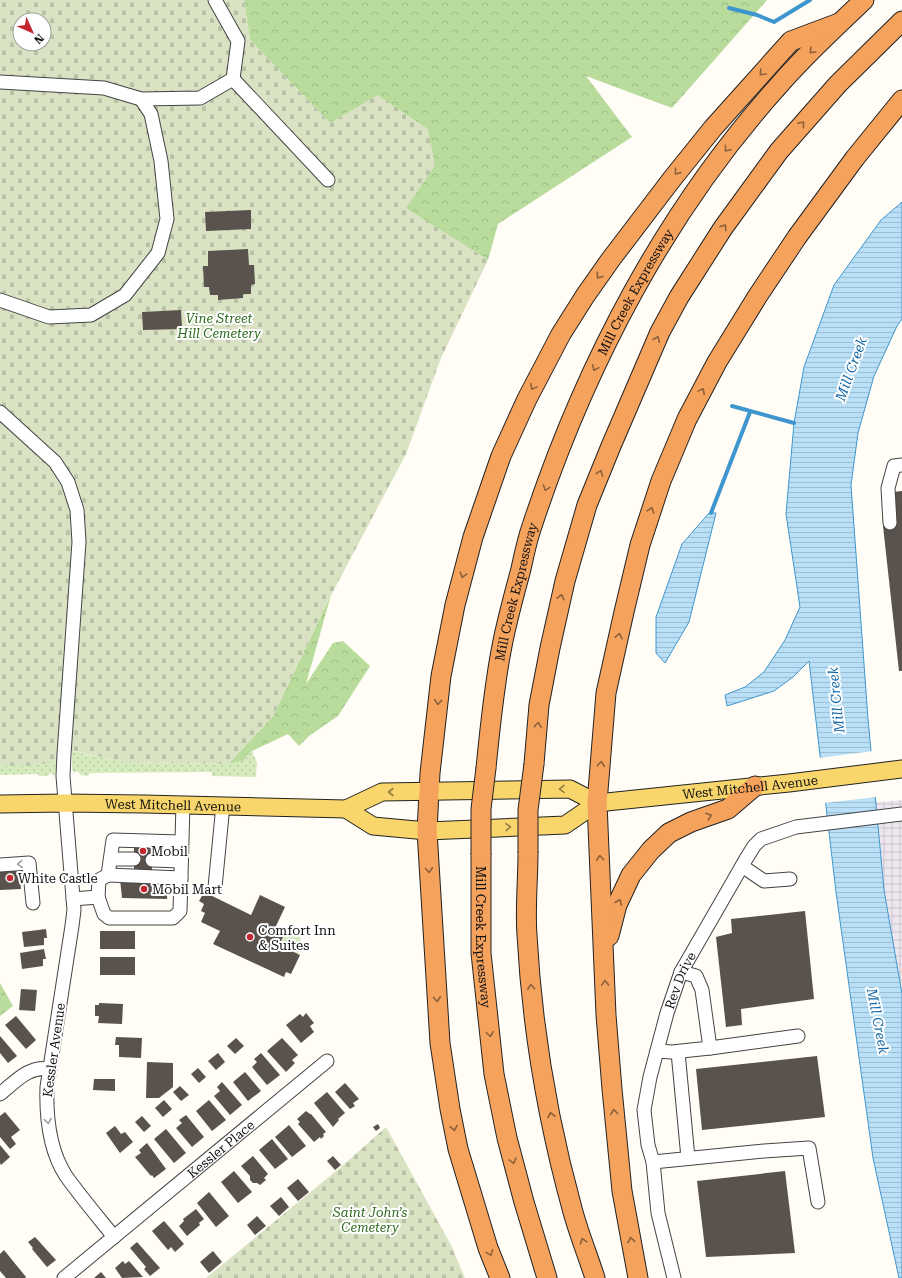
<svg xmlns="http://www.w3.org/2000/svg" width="902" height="1278" viewBox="0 0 902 1278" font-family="'Roboto Serif',serif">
	<defs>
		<pattern id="industrial-grid" width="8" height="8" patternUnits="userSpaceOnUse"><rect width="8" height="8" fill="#eee6ef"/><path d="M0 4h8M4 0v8" fill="none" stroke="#cbc4cc"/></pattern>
		<pattern id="grass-dots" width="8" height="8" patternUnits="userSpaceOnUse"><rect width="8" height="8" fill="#d5ebbd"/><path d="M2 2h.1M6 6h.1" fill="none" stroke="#b6c8a1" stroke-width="1.8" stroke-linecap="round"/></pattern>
		<pattern id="forest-crowns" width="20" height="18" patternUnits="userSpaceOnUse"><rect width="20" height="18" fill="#b9dc9c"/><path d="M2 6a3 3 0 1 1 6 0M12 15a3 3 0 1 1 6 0" fill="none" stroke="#9ebc85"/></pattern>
		<pattern id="cemetery-stones" width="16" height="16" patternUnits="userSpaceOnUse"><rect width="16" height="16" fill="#d9e3c4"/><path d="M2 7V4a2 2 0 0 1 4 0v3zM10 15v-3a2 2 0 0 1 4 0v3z" fill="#b9c2a7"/></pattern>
		<pattern id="park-tufts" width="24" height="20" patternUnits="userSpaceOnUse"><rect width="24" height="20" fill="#d5ebbd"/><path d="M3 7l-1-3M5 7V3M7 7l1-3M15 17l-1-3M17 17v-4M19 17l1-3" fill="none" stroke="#b6c8a1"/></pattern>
		<pattern id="water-rules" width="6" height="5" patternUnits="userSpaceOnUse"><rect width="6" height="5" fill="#b9e0f7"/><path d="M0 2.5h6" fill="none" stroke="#9ebfd3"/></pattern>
	</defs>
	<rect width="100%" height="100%" fill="#fffdf5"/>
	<polygon fill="url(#industrial-grid)" points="902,800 902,994 884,890 876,802"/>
	<g fill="url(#grass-dots)">
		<polygon points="72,751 124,762 228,764 242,761 252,751 257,763 256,777 212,776 211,772 90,773 88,776 81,775 77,771 74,773 72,769"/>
		<polygon points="58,754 57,767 54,776 51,773 47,776 39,776 38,774 0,775 0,766 32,766"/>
	</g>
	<g fill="url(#forest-crowns)">
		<polygon points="244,0 767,0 672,108 586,76 632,137 498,224 488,260 405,208 435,165 378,96 330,123 250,40"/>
		<polygon points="331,595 306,684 333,643 343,641 370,666 338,716 309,736 299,746 288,734 252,751 242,761 228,764 273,716"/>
		<polygon points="0,983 13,1006 0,1016"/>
	</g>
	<g fill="url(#cemetery-stones)" fill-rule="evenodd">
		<path d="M 0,0 L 244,0 L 250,40 L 330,123 L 378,95 L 428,129 L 435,165 L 406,208 L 488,260 L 441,358 L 406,454 L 328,601 L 273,716 L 228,764 L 124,762 L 74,751 L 58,754 L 52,762 L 32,766 L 0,766 ZM 20,20 L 44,20 L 44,44 L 20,44 Z"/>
		<polygon points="386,1127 451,1245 465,1278 206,1278 341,1167"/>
	</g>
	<polygon fill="url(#park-tufts)" points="287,929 300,935 302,947 298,954 279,945"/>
	<g fill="url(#water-rules)" stroke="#3f96cf">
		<polygon points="902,202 902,319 897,326 874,376 858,433 851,485 868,719 884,890 902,994 902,1278 899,1278 873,1158 836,892 809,661 793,677 774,691 727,706 725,695 745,687 764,672 785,640 800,607 786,514 794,423 804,367 834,285 881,220"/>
		<polygon points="709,513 716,513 689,622 665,663 656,653 656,617 682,544"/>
	</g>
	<polygon fill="#fffdf5" points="873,751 877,797 824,803 818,758"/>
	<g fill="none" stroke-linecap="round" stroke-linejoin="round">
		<g stroke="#3f96cf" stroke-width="4">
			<polyline points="729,8 757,15 774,22 810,0"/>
			<polyline points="732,406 794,423"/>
			<polyline points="711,513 750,412"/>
		</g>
	</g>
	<g fill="#5a524d">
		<polygon points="251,210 251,229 206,231 205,212"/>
		<polygon points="248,249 249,265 254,265 255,284 251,285 251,294 243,294 243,298 218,300 218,295 210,295 209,287 204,287 203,266 208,266 208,251"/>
		<polygon points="181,310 182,329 143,330 142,312"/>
		<polygon points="902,491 902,671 899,671 883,526 896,525 893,492"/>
		<rect x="134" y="843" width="18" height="29"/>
		<polygon points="19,866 21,889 0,890 0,868"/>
		<polygon points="120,879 168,880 167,899 122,898"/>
		<polygon points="204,892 251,915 260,895 285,907 276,926 286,931 279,945 300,955 291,974 286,972 284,977 213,944 220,931 201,922 205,913 201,911 204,904 199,901"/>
		<polygon points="805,911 814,999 741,1009 742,1025 726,1027 716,937 732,933 731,919"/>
		<polygon points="46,929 47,938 44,938 44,945 24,947 22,932"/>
		<rect x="100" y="931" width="35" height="18"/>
		<polygon points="44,949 46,959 43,959 43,966 22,969 20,953"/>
		<rect x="100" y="957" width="35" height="18"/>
		<polygon points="21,989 37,990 35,1011 19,1010"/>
		<polygon points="99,1003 123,1004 122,1024 98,1023 99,1016 95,1016 95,1005 99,1005"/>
		<polygon points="306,1013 314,1023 310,1026 314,1032 301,1043 286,1025 300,1014 303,1017"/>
		<polygon points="16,1016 36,1040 26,1049 5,1025"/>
		<polygon points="0,1036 17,1056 8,1063 0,1053"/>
		<polygon points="116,1037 142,1038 141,1058 119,1057 119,1045 115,1045"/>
		<polygon points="236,1038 244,1046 235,1054 227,1046"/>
		<polygon points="282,1038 298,1055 292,1060 295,1063 286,1072 267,1051"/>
		<polygon points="218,1053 225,1062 216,1070 208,1061"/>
		<polygon points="261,1053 280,1075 267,1085 252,1067 257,1062 254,1059"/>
		<polygon points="817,1056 825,1117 702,1130 696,1069"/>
		<polygon points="147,1062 173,1063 173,1087 159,1098 146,1098"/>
		<polygon points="198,1068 206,1077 199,1083 191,1074"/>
		<polygon points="245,1072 261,1091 248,1101 233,1082"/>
		<polygon points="94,1079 115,1079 115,1091 93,1090"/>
		<polygon points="222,1082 242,1105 230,1115 214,1096 220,1091 217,1087"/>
		<polygon points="345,1083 359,1099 353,1103 355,1106 350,1109 335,1092"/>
		<polygon points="180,1086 189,1095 181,1101 173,1092"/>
		<polygon points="327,1092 345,1113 338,1119 339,1120 333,1127 314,1103"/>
		<polygon points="164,1100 172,1109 163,1117 155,1108"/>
		<polygon points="209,1100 226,1120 212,1131 196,1111"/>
		<polygon points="306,1111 310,1114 311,1114 326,1132 323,1134 324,1136 321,1139 320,1137 314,1142 298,1124 300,1122 297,1119"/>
		<polygon points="5,1112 20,1130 11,1137 16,1144 10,1149 0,1137 0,1116"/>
		<polygon points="186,1115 204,1137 192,1147 176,1128 182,1123 179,1120"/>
		<polygon points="142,1116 151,1126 144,1132 135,1122"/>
		<polygon points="378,1124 380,1128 376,1131 373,1127"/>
		<polygon points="289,1125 306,1146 292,1157 275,1137"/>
		<polygon points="115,1126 121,1134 125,1132 133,1142 120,1153 106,1133"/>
		<polygon points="166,1129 186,1153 174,1163 154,1139"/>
		<polygon points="272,1139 288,1159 275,1169 259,1150"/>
		<polygon points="147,1143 166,1169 154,1178 152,1175 151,1176 135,1157 141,1153 139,1150"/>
		<polygon points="0,1145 10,1157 1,1165 0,1163"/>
		<polygon points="253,1156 268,1174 264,1178 266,1180 260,1185 257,1183 253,1183 250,1180 250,1176 241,1166"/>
		<polygon points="333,1156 341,1165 335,1170 327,1161"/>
		<polygon points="234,1171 252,1192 238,1203 221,1182"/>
		<polygon points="785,1171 795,1253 706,1257 697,1181"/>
		<polygon points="298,1179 309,1192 298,1201 287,1188"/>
		<polygon points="209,1192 229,1216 216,1227 197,1203"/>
		<polygon points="281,1197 289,1207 279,1216 270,1206"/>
		<polygon points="196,1209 204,1219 199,1223 200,1225 187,1236 179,1226 184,1221 183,1219"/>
		<polygon points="257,1216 266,1226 255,1235 247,1225"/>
		<polygon points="164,1221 184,1244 175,1252 171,1247 168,1250 152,1231"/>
		<polygon points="35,1237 56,1260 47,1267 32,1249 33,1248 28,1242"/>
		<polygon points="137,1242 160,1268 150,1276 144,1269 146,1267 130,1248"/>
		<polygon points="4,1250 26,1277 25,1278 6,1278 0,1271 0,1254"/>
		<polygon points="213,1251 222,1262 209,1273 200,1262"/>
		<polygon points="123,1261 125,1264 129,1261 143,1277 122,1278 115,1268"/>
		<polygon points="101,1272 106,1278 94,1278"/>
	</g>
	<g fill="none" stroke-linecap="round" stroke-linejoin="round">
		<g stroke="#444" stroke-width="15">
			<g id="minor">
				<polyline points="233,79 328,180"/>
				<polyline points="0,82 104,88 141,99 200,98 233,79 238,41 215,0"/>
				<polyline points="0,300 49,317 91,315 125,295 158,253 167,219 161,161 151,114 141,99"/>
				<path d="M 0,412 L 55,462 L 68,482 L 77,510 L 79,542 L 64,754 L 63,776 L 74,910 L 72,926 L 47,1087 C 46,1117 49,1150 66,1176 C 81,1197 98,1217 114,1237"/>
				<polyline points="890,523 888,488 894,466 902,465"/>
				<polyline points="111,859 134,859"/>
				<polyline points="152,860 181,861"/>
				<polyline points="0,865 29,863 33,903"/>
				<polyline points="742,866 764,881 790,879"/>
				<polyline points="108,875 181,878"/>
				<polyline points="215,887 223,805"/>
				<polyline points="98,897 99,880 108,875 113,840 181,842"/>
				<polyline points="73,899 98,897 104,914 109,918 173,918 180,911 183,804"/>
				<polyline points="710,1048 798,1036"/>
				<polyline points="657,1051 672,1052 710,1048 702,990 696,976 681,972"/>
				<polyline points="678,1052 688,1158"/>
				<path d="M 0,1094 C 15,1082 29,1065 50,1069"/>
				<polyline points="653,1162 764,1151 809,1148 818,1202"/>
				<path id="s1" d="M 64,1278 L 327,1061"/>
				<path id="s2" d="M 674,1278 L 658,1213 L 653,1162 L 648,1145 L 644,1110 L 650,1077 L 667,1013 L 681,972 L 746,859 L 754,846 L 761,839 L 796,827 L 902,814"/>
			</g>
		</g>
		<g stroke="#222" stroke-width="19">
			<g id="major">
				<path id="s3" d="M 0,804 L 65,803 L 144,804 L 346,809 L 382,792 L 570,789 L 597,803"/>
				<path id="s4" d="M 346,809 L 373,826 L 427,831 L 565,825 L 597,803 L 789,783 L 902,769"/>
			</g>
		</g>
		<g stroke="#222" stroke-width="21">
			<g id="highway">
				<polyline points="534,764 539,705 550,648 565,581 587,505 611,446 660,332 679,297 723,228 779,151 838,84 902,21"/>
				<path id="s5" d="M 486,768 C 490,727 494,686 502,646 C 507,620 514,595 521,569 C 524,555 527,540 532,526 C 585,365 666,210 780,84 C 806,54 836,27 864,0"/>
				<path d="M 528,853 C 528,880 525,908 527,935 C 532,1028 548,1122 573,1212 C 579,1234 588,1256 595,1278"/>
				<path id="s6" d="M 481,855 L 481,953 L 494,1074 L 507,1138 L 524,1202 L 547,1278"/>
				<polyline points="609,936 617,905 631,875 651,850 669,833 691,822 728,809 755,786"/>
				<polyline points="500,1278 488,1248 458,1149 450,1109 440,1043 427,831 430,773 441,676 455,605 473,537 501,456 527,399 561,334 585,296 611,259 672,179 713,128 791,41 839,23"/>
				<polyline points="638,1278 622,1191 612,1089 606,1015 597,803 606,693 624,612 640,545 661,481 687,419 717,362 757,297 797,237 855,158 902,100"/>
			</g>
		</g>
		<use href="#minor" stroke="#fff" stroke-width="13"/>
		<use href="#major" stroke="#f9d66b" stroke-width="17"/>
		<use href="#highway" stroke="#f5a25d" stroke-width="19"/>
		<g stroke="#222" stroke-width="21" stroke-linecap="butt">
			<g id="highway-bridge">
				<polyline points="528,853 528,810 534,764"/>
				<polyline points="481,855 481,809 486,768"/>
			</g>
		</g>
		<use href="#highway-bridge" stroke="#f5a25d" stroke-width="19"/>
	</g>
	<defs><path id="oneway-chevron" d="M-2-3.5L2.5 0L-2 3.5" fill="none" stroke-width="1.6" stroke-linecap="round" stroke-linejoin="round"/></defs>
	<g stroke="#8e613b">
		<use href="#oneway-chevron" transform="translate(812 51) rotate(135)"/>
		<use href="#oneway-chevron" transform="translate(762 73) rotate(133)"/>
		<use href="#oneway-chevron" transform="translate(802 124) rotate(-50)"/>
		<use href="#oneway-chevron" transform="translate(727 149) rotate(127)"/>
		<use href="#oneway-chevron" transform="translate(677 172) rotate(129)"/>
		<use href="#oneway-chevron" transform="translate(724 227) rotate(-55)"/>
		<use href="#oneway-chevron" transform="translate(599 276) rotate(125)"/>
		<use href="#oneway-chevron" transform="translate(657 339) rotate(-67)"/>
		<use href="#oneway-chevron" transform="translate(595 368) rotate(114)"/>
		<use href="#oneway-chevron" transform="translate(533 387) rotate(118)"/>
		<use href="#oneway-chevron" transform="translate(702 391) rotate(-62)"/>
		<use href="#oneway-chevron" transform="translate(600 473) rotate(-69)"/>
		<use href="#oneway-chevron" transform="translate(546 488) rotate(110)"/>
		<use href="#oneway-chevron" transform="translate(651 510) rotate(-72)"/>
		<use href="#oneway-chevron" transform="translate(463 575) rotate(105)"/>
		<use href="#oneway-chevron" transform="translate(561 597) rotate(-77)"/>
		<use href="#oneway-chevron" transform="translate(619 636) rotate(-78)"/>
		<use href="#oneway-chevron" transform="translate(438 702) rotate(96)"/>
		<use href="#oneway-chevron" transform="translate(538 725) rotate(-84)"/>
		<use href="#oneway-chevron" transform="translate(601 764) rotate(-85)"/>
		<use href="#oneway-chevron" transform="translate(709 816) rotate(-19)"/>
		<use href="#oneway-chevron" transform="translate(600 858) rotate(-93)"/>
		<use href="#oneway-chevron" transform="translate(429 870) rotate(86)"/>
		<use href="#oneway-chevron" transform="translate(619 902) rotate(-67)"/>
		<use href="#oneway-chevron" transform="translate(605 983) rotate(-92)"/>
		<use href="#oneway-chevron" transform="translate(531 987) rotate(-95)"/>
		<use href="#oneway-chevron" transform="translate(437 999) rotate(86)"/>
		<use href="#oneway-chevron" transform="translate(490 1034) rotate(83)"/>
		<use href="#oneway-chevron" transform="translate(614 1112) rotate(-95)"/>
		<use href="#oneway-chevron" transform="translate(551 1115) rotate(-102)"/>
		<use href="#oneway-chevron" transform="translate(454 1128) rotate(79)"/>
		<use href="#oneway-chevron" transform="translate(513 1161) rotate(75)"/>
		<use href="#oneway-chevron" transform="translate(631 1240) rotate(-101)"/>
		<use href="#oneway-chevron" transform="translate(583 1241) rotate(-108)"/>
		<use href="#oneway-chevron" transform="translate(490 1253) rotate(69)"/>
	</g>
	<g stroke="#917d42">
		<use href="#oneway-chevron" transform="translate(562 789) rotate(179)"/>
		<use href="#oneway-chevron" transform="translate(391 792) rotate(180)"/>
		<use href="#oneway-chevron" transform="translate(508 827) rotate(-2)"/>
	</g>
	<g stroke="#a0a0a0">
		<use href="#oneway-chevron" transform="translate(20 864) rotate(177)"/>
		<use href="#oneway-chevron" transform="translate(48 1121) rotate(81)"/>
	</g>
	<g fill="#c4262e" stroke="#fff" stroke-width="1.5">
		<circle cx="143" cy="851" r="4"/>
		<circle cx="10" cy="878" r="4"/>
		<circle cx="144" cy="889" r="4"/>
		<circle cx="250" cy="937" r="4"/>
	</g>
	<g text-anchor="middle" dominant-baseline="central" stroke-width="4" stroke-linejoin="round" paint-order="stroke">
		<g font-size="13" fill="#111" stroke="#fff">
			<text stroke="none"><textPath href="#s5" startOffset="503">Mill Creek Expressway</textPath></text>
			<text stroke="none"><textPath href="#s5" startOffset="179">Mill Creek Expressway</textPath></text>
			<text stroke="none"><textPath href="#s4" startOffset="417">West Mitchell Avenue</textPath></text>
			<text stroke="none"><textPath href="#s3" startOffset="173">West Mitchell Avenue</textPath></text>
			<text stroke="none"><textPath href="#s6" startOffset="82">Mill Creek Expressway</textPath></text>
			<text stroke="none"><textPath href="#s2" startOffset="306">Rev Drive</textPath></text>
			<text transform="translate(54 1050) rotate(-82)">Kessler Avenue</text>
			<text stroke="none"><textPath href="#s1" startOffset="203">Kessler Place</textPath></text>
		</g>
		<g font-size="13" font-style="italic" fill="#2f6b1f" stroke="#fff">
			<text x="219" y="318">Vine Street<tspan x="219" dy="15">Hill Cemetery</tspan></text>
			<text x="370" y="1212">Saint John’s<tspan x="370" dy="15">Cemetery</tspan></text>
		</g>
		<g font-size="13" fill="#111" stroke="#fff" text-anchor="start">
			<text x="151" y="851">Mobil</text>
			<text x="18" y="878">White Castle</text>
			<text x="152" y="889">Mobil Mart</text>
			<text x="258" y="930">Comfort Inn<tspan x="258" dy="15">&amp; Suites</tspan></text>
		</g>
		<g font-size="14" font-style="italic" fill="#1768a6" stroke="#fff">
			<text transform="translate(851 369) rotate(-70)">Mill Creek</text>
			<text transform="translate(836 700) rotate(-96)">Mill Creek</text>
			<text transform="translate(878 1021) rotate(79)">Mill Creek</text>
		</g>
	</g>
	<g transform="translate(32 32) rotate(135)"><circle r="19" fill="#ffffff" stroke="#a0a0a0"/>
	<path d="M0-3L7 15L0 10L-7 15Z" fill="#c4262e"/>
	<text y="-6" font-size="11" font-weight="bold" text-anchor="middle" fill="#111111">N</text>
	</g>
</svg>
